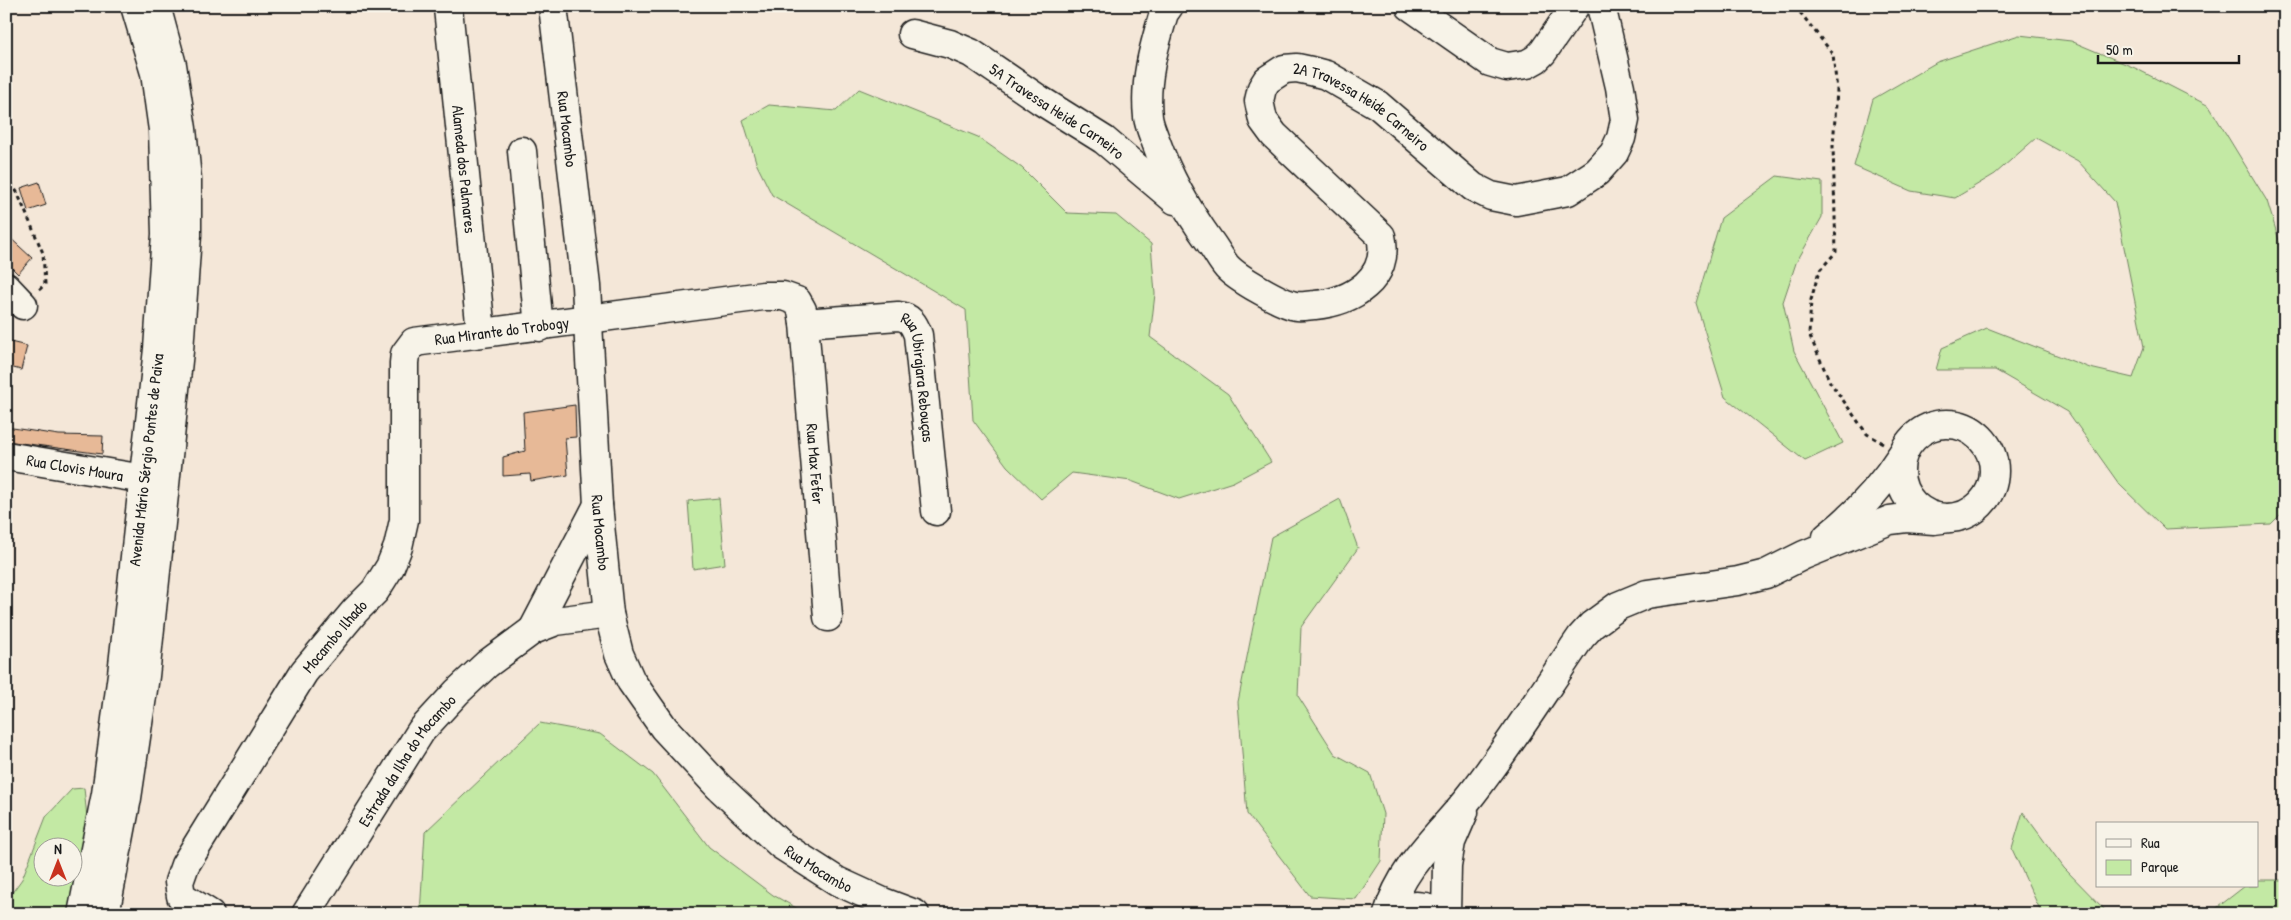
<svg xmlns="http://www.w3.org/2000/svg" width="2291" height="920" viewBox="0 0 2291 920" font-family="'Patrick Hand',sans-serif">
	<rect width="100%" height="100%" fill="#f4e7d8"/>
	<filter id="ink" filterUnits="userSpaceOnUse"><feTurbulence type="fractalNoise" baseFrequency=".02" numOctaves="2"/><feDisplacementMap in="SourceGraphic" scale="10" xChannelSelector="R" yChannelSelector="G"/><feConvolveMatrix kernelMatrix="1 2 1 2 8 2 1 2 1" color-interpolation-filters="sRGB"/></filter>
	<g filter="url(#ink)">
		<g fill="#c3e9a4" stroke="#708260" fill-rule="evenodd">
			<polygon points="2019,35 2071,41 2135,68 2209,106 2267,201 2285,260 2285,510 2271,524 2165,529 2119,484 2068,412 1995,370 1936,370 1942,348 1987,328 2090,368 2133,378 2144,347 2115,202 2078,161 2036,138 1995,174 1955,198 1911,191 1854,166 1873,99 1937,62"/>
			<polygon points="859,89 978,137 1022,168 1067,213 1116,215 1151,244 1155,294 1150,337 1228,394 1271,462 1233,482 1179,499 1131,481 1072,473 1041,499 1007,466 973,420 966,310 772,195 757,165 743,120 769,105 836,111"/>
			<polygon points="1777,176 1822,182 1822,217 1796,263 1783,302 1794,351 1843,443 1805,461 1725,397 1696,303 1721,218"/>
			<polygon points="719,498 725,564 693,569 688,501"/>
			<polygon points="1340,499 1358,548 1301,627 1298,696 1335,754 1370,773 1383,814 1381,861 1356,899 1310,896 1247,814 1238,702 1271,537"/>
			<polygon points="540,723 600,734 653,774 709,847 773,895 807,914 420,914 425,832"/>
			<path d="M 84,788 L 88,828 L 68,914 L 6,914 L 6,901 L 22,879 L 46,817 L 72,789 ZM 42,848 L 72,848 L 72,878 L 42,878 Z"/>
			<polygon points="2023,812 2064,868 2106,911 2166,914 2042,914 2012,849"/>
			<polygon points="2257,880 2285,880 2285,914 2209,914 2245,886 2257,886"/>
		</g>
		<g fill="#e7b997" stroke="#1c1c1c">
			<polygon points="39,182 46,205 28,211 21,188"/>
			<polygon points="6,234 32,258 18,274 6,262"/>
			<polygon points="6,341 27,346 21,370 6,366"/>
			<polygon points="575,405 576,437 565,438 568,475 531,481 530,474 503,476 503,457 525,451 523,412"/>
			<polygon points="6,427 59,435 103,436 102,454 6,441"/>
		</g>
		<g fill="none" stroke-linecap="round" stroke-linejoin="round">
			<g stroke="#1c1c1c" stroke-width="31">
				<g id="minor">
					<path id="s1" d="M 1169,6 L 1164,13 C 1154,47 1144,80 1148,117 C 1149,125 1153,134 1156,142 C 1169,179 1187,210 1210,242 C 1216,250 1221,260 1227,267 C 1237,278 1282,304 1296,306 C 1302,307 1310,305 1315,305 C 1352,302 1391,278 1381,236 L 1274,135 L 1263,120 L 1259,101 L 1262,88 L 1267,80 L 1284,69 L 1297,68 L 1311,71 L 1326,75 L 1378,105 L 1473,187 L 1491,196 L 1516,201 L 1568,191 L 1597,172 L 1614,153 L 1621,138 L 1625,120 L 1620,87 L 1601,6"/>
					<polyline points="1410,6 1490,62 1507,67 1527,64 1536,59 1543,52 1575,6"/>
					<path id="s2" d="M 448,8 L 481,332"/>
					<path id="s3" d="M 912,34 L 950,44 L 971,53 L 1040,100 L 1104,140 L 1175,200"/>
					<polyline points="522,151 539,327"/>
					<polyline points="6,287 23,305"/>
					<path id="s4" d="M 804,323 L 898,316 C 910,317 914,324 918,335 L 936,511"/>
					<circle cx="1947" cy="471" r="47"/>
					<path id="s5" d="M 6,456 L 144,479"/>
					<path d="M 1827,537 C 1858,513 1882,486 1903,453"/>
					<polyline points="533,630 598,505"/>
					<path id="s6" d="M 210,914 L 181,896 L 179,882 L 185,865 L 304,672 L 355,611 L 375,591 L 390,567 L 398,547 L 404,520 L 404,363 L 405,354 L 414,342 L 763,296 L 783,296 L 797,301 L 802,310 L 804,323 L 828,617"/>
					<path id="s7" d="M 306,914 L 421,731 L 457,692 L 487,664 L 533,630 L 556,621 L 609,614"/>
					<path d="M 1388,914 C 1402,864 1442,833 1472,794 C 1511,744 1545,689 1581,637 L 1592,625 L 1618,606 L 1647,594 L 1738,581 L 1766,574 L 1804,555 L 1890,520 L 1906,518 L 1934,520 L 1949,518"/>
					<path d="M 1393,914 C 1409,902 1428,905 1444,914"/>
					<polyline points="1446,914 1447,865 1451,842 1464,812"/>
				</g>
			</g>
			<g stroke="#1c1c1c" stroke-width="31">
				<g id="major">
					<path id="s8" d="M 553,6 L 586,286 L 598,505 L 609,614 L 619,654 L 631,681 L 664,728 L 718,786 L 781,845 L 837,881 L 883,902 L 915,914"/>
					<path id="s9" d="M 82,914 L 106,794 L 122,674 L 158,349 L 166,234 L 163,130 L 155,73 L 135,6"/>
					<polyline points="105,914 127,798 145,676 179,351 187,235 187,179 182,129 172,65 156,6"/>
				</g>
			</g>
			<g stroke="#1c1c1c" stroke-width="3" stroke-dasharray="4 4" stroke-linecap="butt">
				<polyline points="1795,6 1833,54 1837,90 1833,146 1836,252 1819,271 1811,300 1809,334 1830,382 1867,434 1883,443"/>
				<polyline points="6,177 17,192 43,253 45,284 39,290"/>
			</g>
			<use href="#minor" stroke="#f7f3e8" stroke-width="28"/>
			<use href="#major" stroke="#f7f3e8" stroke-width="28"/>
		</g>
	</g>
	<g text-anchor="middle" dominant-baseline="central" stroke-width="5" stroke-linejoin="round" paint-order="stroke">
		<g font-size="16" fill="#1c1c1c" stroke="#f7f3e8">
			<text stroke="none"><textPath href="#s1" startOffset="810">2A Travessa Heide Carneiro</textPath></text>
			<text stroke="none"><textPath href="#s3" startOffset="166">5A Travessa Heide Carneiro</textPath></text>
			<text stroke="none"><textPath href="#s8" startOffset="124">Rua Mocambo</textPath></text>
			<text stroke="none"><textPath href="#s2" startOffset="162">Alameda dos Palmares</textPath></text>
			<text stroke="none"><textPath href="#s6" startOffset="748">Rua Mirante do Trobogy</textPath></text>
			<text stroke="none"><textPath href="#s4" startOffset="165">Rua Ubirajara Rebouças</textPath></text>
			<text stroke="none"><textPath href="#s9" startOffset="459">Avenida Mário Sérgio Pontes de Paiva</textPath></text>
			<text stroke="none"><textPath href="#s6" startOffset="1211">Rua Max Fefer</textPath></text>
			<text stroke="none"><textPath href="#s5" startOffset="70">Rua Clovis Moura</textPath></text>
			<text stroke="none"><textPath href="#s8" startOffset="529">Rua Mocambo</textPath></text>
			<text stroke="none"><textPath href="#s6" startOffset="340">Mocambo Ilhado</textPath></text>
			<text stroke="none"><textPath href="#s7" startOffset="184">Estrada da Ilha do Mocambo</textPath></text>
			<text stroke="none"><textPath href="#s8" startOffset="949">Rua Mocambo</textPath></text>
		</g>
	</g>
	<rect width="2291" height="920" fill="none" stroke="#f7f3e8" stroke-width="25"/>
	<rect x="12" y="12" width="2266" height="895" fill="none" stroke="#1c1c1c" stroke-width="2" filter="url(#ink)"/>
	<rect x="2096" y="822" width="162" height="65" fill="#f7f3e8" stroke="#9f9d96"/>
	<rect x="2106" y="839" width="25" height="8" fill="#f7f3e8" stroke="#9f9d96"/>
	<text x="2141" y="848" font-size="15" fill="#1c1c1c">Rua</text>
	<rect x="2106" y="860" width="25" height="15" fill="#c3e9a4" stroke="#9f9d96"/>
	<text x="2141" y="872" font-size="15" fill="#1c1c1c">Parque</text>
	<g transform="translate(58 862)"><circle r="24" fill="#f7f3e8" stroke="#9f9d96"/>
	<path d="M0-4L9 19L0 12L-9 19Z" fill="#c8321e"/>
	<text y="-8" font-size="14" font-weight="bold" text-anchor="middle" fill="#1c1c1c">N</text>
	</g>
	<path d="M2098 55v8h141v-8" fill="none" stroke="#1c1c1c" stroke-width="2.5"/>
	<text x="2106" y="55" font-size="15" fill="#1c1c1c" stroke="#f7f3e8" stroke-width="4" paint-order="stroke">50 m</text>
</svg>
